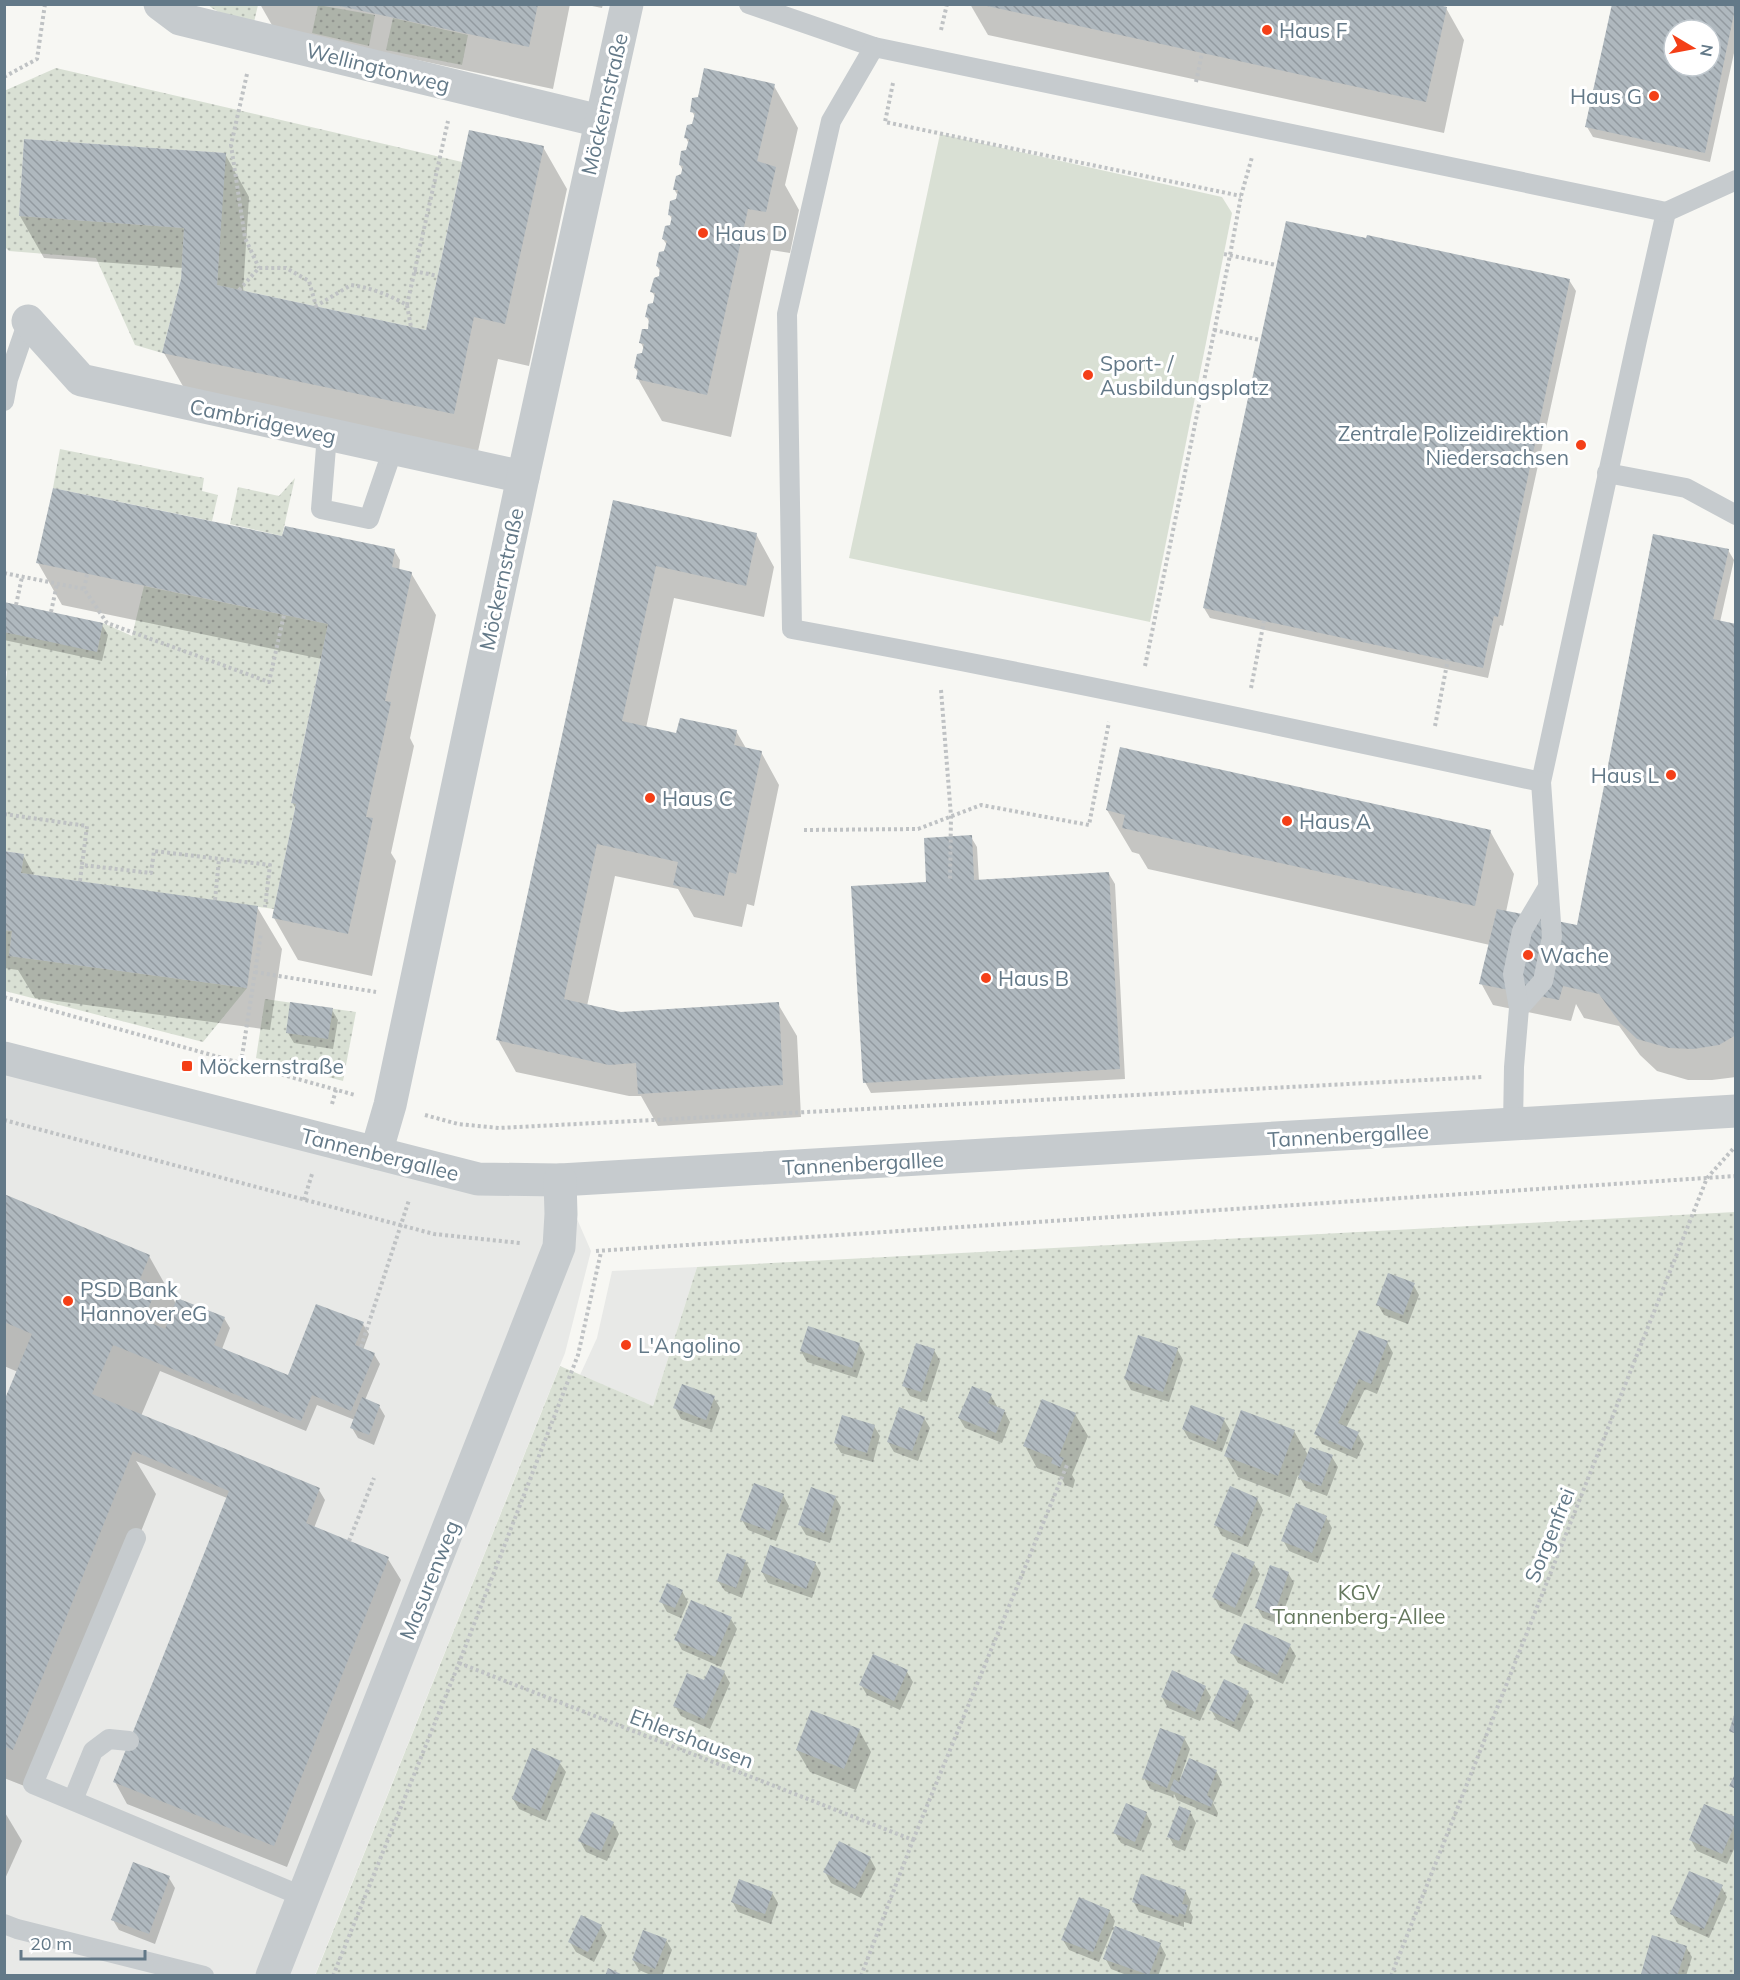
<svg xmlns="http://www.w3.org/2000/svg" width="1740" height="1980" viewBox="0 0 1740 1980" font-family="Mulish,sans-serif">
	<defs>
		<pattern id="green-dots" width="8" height="8" patternUnits="userSpaceOnUse" patternTransform="scale(1.5)"><rect width="8" height="8" fill="#d9e0d4"/><path d="M2 2h.1M6 6h.1" fill="none" stroke="#b4bab2" stroke-width="1.8" stroke-linecap="round"/></pattern>
		<pattern id="building-back-hatch" width="6" height="6" patternUnits="userSpaceOnUse" patternTransform="scale(1.5)"><rect width="6" height="6" fill="#afb8be"/><path d="M-1 5l2 2M0 0l6 6M5-1l2 2" fill="none" stroke="#929aa0"/></pattern>
	</defs>
	<rect width="100%" height="100%" fill="#f7f7f3"/>
	<g fill="#e8e9e7">
		<polygon points="4,1058 175,1102 560,1180 591,1251 565,1353 315,1975 5,1975"/>
		<polygon points="697,1267 653,1406 580,1375 597,1338 612,1271"/>
	</g>
	<g fill="url(#green-dots)">
		<path d="M 208,5 L 258,5 L 254,22 C 238,18 221,16 208,5 Z"/>
		<polygon points="318,5 375,15 369,46 312,33"/>
		<polygon points="393,18 468,35 462,65 386,50"/>
		<polygon points="56,68 462,162 426,330 217,285 225,153 24,139 19,216 184,228 181,279 162,353 135,345 96,258 9,251 5,247 4,91"/>
		<polygon points="60,449 204,478 202,491 218,495 212,521 53,488"/>
		<polygon points="295,478 282,536 230,524 238,487 279,496"/>
		<polygon points="144,586 328,624 291,802 296,804 274,909 21,873 24,854 5,851 4,695 7,672 5,668 5,632 97,651 103,623 132,636"/>
		<polygon points="4,930 12,931 9,956 247,988 203,1042 5,991"/>
		<polygon points="265,999 356,1012 343,1081 256,1058"/>
		<polygon points="1735,1212 1735,1975 315,1976 560,1366 653,1406 697,1267"/>
	</g>
	<polygon fill="#d9e0d4" points="940,134 1222,197 1232,213 1150,622 849,558"/>
	<g fill="#0003" fill-rule="evenodd">
		<polygon points="260,4 570,4 553,89 314,38 273,27"/>
		<polygon points="582,4 603,4 602,8"/>
		<polygon points="970,4 1428,4 1446,8 1464,40 1444,133 988,35"/>
		<path d="M 1613,4 L 1736,4 L 1736,44 L 1710,162 L 1593,137 L 1587,127 ZM 1674,30 L 1710,30 L 1710,66 L 1674,66 Z"/>
		<polygon points="774,86 798,128 785,185 799,210 790,253 771,250 731,437 662,421 638,379 639,374 635,368 644,349 641,343 649,330 650,323 646,316 654,304 656,298 652,292 661,273 657,266 665,252 667,245 663,239 673,221 669,214 677,200 678,196 674,189 683,171 680,165 689,144 686,138 693,125 695,117 692,111"/>
		<polygon points="25,140 225,154 249,197 243,292 427,331 543,147 567,189 529,366 498,359 477,456 188,395 164,353 182,279 183,268 44,258 20,216"/>
		<polygon points="1569,280 1576,291 1503,626 1500,625 1488,678 1210,618 1204,608"/>
		<polygon points="614,502 756,534 774,567 764,617 674,598 646,728 677,735 736,731 747,750 761,752 779,785 754,906 747,904 742,927 694,917 678,889 615,876 587,1006 621,1013 778,1004 797,1036 801,1117 658,1126 641,1096 629,1096 516,1072 498,1040"/>
		<polygon points="281,537 394,550 400,560 399,571 411,573 436,615 410,738 414,746 391,853 396,861 372,976 298,960 274,918 296,809 292,802 322,659 62,605 38,563"/>
		<polygon points="1728,550 1734,560 1720,622 1736,626 1736,1077 1712,1080 1688,1080 1657,1071 1640,1055 1619,1026 1584,1018 1576,1004 1571,1021 1493,1005 1481,983 1490,945 1148,869 1139,854 1132,852 1107,810 1490,831 1514,874 1506,912 1577,927"/>
		<polygon points="4,604 102,625 108,635 102,661 4,640"/>
		<polygon points="971,837 977,847 979,881 1109,874 1115,884 1125,1079 871,1093 865,1082 928,884"/>
		<polygon points="4,853 23,855 35,877 257,907 282,949 270,1030 35,998 18,970 4,968"/>
		<polygon points="332,1010 338,1020 333,1049 294,1043 288,1033"/>
		<polygon points="4,1196 149,1256 176,1304 224,1318 230,1328 222,1349 289,1376 363,1324 369,1334 363,1350 374,1354 380,1364 365,1400 379,1406 385,1416 374,1445 358,1438 352,1428 355,1420 317,1405 306,1431 160,1371 141,1416 319,1490 325,1500 314,1528 388,1559 401,1580 287,1867 127,1804 115,1782 227,1498 136,1461 156,1494 37,1791 4,1778 4,1405 18,1372 4,1366"/>
		<polygon points="1413,1284 1419,1295 1408,1324 1384,1315 1378,1305"/>
		<polygon points="1387,1342 1393,1353 1377,1394 1365,1389 1346,1428 1358,1434 1364,1444 1357,1459 1322,1444 1316,1433"/>
		<polygon points="859,1344 865,1354 857,1378 807,1362 801,1351"/>
		<polygon points="1177,1349 1183,1360 1169,1402 1131,1390 1125,1379"/>
		<polygon points="934,1350 940,1361 927,1402 910,1396 904,1386"/>
		<polygon points="991,1396 997,1406 996,1408 1004,1411 1010,1422 1002,1443 965,1428 959,1418"/>
		<polygon points="714,1398 720,1408 712,1430 681,1419 675,1408"/>
		<polygon points="1075,1414 1088,1436 1072,1475 1075,1480 1073,1488 1065,1485 1061,1477 1037,1468 1025,1446"/>
		<polygon points="924,1418 930,1428 918,1461 894,1452 888,1442"/>
		<polygon points="1224,1420 1230,1430 1222,1452 1189,1439 1183,1429"/>
		<polygon points="874,1426 880,1436 873,1462 841,1453 835,1443"/>
		<polygon points="1294,1431 1308,1455 1332,1457 1338,1467 1327,1496 1306,1488 1298,1475 1290,1497 1238,1477 1225,1455"/>
		<polygon points="783,1495 789,1506 776,1541 748,1530 742,1520"/>
		<polygon points="835,1497 841,1507 830,1543 806,1535 800,1525"/>
		<polygon points="1257,1499 1263,1510 1248,1547 1222,1536 1216,1525"/>
		<polygon points="1326,1517 1332,1528 1318,1563 1289,1551 1283,1540"/>
		<polygon points="1233,1554 1254,1564 1260,1574 1241,1617 1220,1608 1214,1597"/>
		<polygon points="745,1561 751,1571 742,1598 725,1591 718,1581"/>
		<polygon points="815,1563 821,1573 812,1598 768,1583 762,1572"/>
		<polygon points="1288,1573 1294,1583 1279,1624 1263,1618 1257,1608"/>
		<polygon points="682,1591 688,1602 681,1618 667,1612 661,1601"/>
		<polygon points="731,1619 737,1629 721,1667 682,1650 676,1639"/>
		<polygon points="1290,1646 1296,1656 1283,1684 1238,1663 1232,1653"/>
		<polygon points="724,1672 730,1683 710,1729 681,1716 675,1706 704,1682"/>
		<polygon points="907,1672 913,1682 900,1710 867,1695 861,1685"/>
		<polygon points="1205,1687 1211,1697 1200,1721 1168,1708 1162,1697"/>
		<polygon points="1248,1692 1254,1702 1240,1731 1217,1720 1211,1710"/>
		<polygon points="859,1730 871,1752 856,1790 810,1772 797,1750"/>
		<polygon points="1184,1738 1190,1749 1180,1779 1182,1780 1216,1771 1222,1782 1213,1803 1218,1813 1217,1817 1177,1800 1174,1794 1173,1797 1150,1789 1144,1778"/>
		<polygon points="559,1762 566,1772 546,1821 519,1809 513,1799"/>
		<polygon points="4,1811 22,1841 4,1881"/>
		<polygon points="1190,1812 1196,1823 1185,1851 1175,1847 1169,1837"/>
		<polygon points="1146,1813 1152,1824 1141,1851 1121,1843 1115,1833"/>
		<polygon points="1736,1819 1736,1845 1727,1864 1697,1851 1691,1840"/>
		<polygon points="613,1823 619,1834 607,1861 586,1852 580,1841"/>
		<polygon points="870,1858 876,1869 861,1898 831,1883 825,1872"/>
		<polygon points="169,1878 175,1888 155,1944 119,1930 113,1920"/>
		<polygon points="1721,1886 1727,1897 1709,1938 1678,1924 1672,1914"/>
		<polygon points="1185,1891 1191,1902 1189,1910 1193,1917 1191,1924 1184,1922 1184,1927 1139,1912 1133,1901"/>
		<polygon points="772,1893 778,1903 771,1924 738,1912 732,1901"/>
		<polygon points="1109,1911 1115,1921 1113,1927 1160,1944 1166,1955 1158,1976 1129,1976 1111,1969 1105,1958 1115,1929 1113,1928 1099,1962 1069,1950 1063,1940"/>
		<polygon points="601,1926 607,1936 594,1962 576,1952 570,1942"/>
		<polygon points="1653,1937 1686,1947 1692,1957 1686,1976 1643,1976"/>
		<polygon points="666,1940 672,1950 662,1976 653,1976 639,1970 633,1960"/>
	</g>
	<g fill="url(#building-back-hatch)" fill-rule="evenodd">
		<polygon points="330,4 538,4 529,47"/>
		<polygon points="978,4 1435,4 1447,7 1426,102"/>
		<path d="M 1612,4 L 1736,4 L 1705,153 L 1585,127 ZM 1674,30 L 1710,30 L 1710,66 L 1674,66 Z"/>
		<polygon points="704,68 775,84 757,161 776,167 766,212 748,209 707,395 636,379 638,369 634,368 637,354 642,353 644,344 639,343 642,329 648,329 649,318 645,317 648,304 653,303 655,293 650,292 654,278 659,276 660,268 656,266 659,252 664,251 667,241 662,239 665,226 670,225 672,216 668,215 670,201 676,199 678,190 673,190 676,176 681,174 683,166 679,165 681,151 686,150 689,139 684,138 687,125 692,124 695,113 690,112 692,98 698,97"/>
		<polygon points="469,130 544,146 505,324 474,317 454,414 162,353 181,279 184,228 19,216 24,139 226,153 217,285 426,330"/>
		<polygon points="1286,221 1366,238 1367,235 1570,279 1498,617 1494,616 1483,668 1203,608"/>
		<polygon points="53,488 282,536 285,526 395,549 392,567 412,572 385,701 391,702 366,817 373,818 348,934 272,918 296,804 291,803 328,624 36,563"/>
		<polygon points="613,500 757,533 746,586 656,566 622,721 676,733 680,718 737,730 734,745 762,751 736,874 729,872 724,896 673,885 678,862 597,844 564,999 621,1012 779,1002 783,1085 638,1094 636,1063 609,1065 496,1040"/>
		<polygon points="1653,534 1729,549 1713,619 1736,624 1736,1035 1719,1045 1693,1049 1669,1048 1637,1039 1620,1023 1599,994 1563,986 1559,1000 1479,984 1497,909 1577,925"/>
		<polygon points="4,602 103,623 97,652 4,632"/>
		<polygon points="1120,747 1491,830 1475,906 1122,828 1125,815 1106,810"/>
		<polygon points="972,835 974,880 1109,872 1120,1069 863,1083 851,886 926,882 924,838"/>
		<polygon points="4,851 24,854 21,873 258,906 247,988 9,956 12,931 4,930"/>
		<polygon points="290,1002 333,1008 328,1039 286,1033"/>
		<polygon points="4,1194 150,1255 140,1279 157,1286 144,1320 165,1329 177,1298 225,1317 214,1345 288,1375 316,1304 364,1322 355,1345 375,1353 351,1411 312,1395 301,1421 113,1345 92,1394 320,1488 306,1523 389,1557 274,1846 113,1782 229,1491 133,1451 13,1750 4,1746 4,1401 32,1334 4,1322"/>
		<polygon points="1388,1273 1415,1283 1403,1315 1376,1305"/>
		<polygon points="808,1326 860,1343 852,1368 800,1351"/>
		<polygon points="1359,1330 1388,1341 1371,1384 1359,1379 1338,1423 1359,1432 1351,1450 1314,1434"/>
		<polygon points="1138,1335 1178,1348 1163,1392 1124,1379"/>
		<polygon points="916,1343 935,1349 921,1392 902,1386"/>
		<polygon points="682,1384 715,1396 706,1420 673,1408"/>
		<polygon points="972,1386 992,1394 988,1403 1005,1410 996,1433 958,1418"/>
		<polygon points="362,1397 380,1405 369,1435 350,1428"/>
		<polygon points="1042,1399 1076,1413 1059,1456 1064,1458 1060,1467 1051,1463 1053,1458 1023,1446"/>
		<polygon points="1191,1405 1225,1418 1216,1442 1182,1429"/>
		<polygon points="899,1407 925,1417 912,1451 887,1442"/>
		<polygon points="1241,1410 1295,1430 1278,1476 1224,1456"/>
		<polygon points="842,1415 875,1425 867,1453 834,1443"/>
		<polygon points="1310,1447 1333,1455 1321,1486 1298,1478"/>
		<polygon points="754,1483 784,1494 770,1531 740,1520"/>
		<polygon points="1230,1486 1258,1498 1242,1537 1214,1525"/>
		<polygon points="811,1487 836,1496 824,1533 798,1525"/>
		<polygon points="1296,1503 1327,1516 1312,1553 1281,1541"/>
		<polygon points="770,1545 816,1562 806,1589 761,1572"/>
		<polygon points="1232,1552 1255,1562 1235,1608 1212,1597"/>
		<polygon points="727,1553 746,1560 736,1588 717,1581"/>
		<polygon points="1270,1565 1289,1572 1274,1615 1255,1608"/>
		<polygon points="667,1583 683,1590 675,1608 659,1602"/>
		<polygon points="691,1600 732,1617 715,1657 674,1640"/>
		<polygon points="1244,1623 1291,1644 1277,1675 1230,1653"/>
		<polygon points="873,1654 908,1670 894,1701 859,1685"/>
		<polygon points="711,1665 725,1671 704,1719 673,1706 687,1673 704,1680"/>
		<polygon points="1172,1670 1206,1686 1195,1712 1161,1697"/>
		<polygon points="1224,1679 1249,1691 1234,1722 1209,1710"/>
		<polygon points="811,1710 860,1729 844,1769 796,1750"/>
		<polygon points="1735,1712 1736,1712 1736,1734 1729,1731"/>
		<polygon points="1160,1728 1185,1737 1167,1788 1142,1778"/>
		<polygon points="532,1748 561,1761 540,1811 512,1799"/>
		<polygon points="1189,1758 1217,1770 1207,1795 1213,1801 1211,1807 1170,1790 1174,1779 1179,1782"/>
		<polygon points="1736,1772 1736,1789 1729,1786"/>
		<polygon points="1126,1803 1147,1812 1135,1842 1113,1833"/>
		<polygon points="1704,1804 1736,1817 1736,1822 1722,1854 1689,1840"/>
		<polygon points="1179,1806 1191,1811 1179,1841 1167,1837"/>
		<polygon points="592,1812 614,1822 601,1851 578,1841"/>
		<polygon points="839,1841 871,1857 855,1889 823,1872"/>
		<polygon points="133,1862 170,1876 149,1934 111,1920"/>
		<polygon points="1689,1871 1723,1885 1704,1929 1670,1914"/>
		<polygon points="1141,1874 1186,1890 1182,1904 1188,1905 1185,1915 1179,1913 1178,1917 1132,1902"/>
		<polygon points="739,1879 773,1892 765,1914 731,1902"/>
		<polygon points="1079,1897 1110,1910 1093,1952 1061,1940"/>
		<polygon points="581,1915 602,1925 588,1952 568,1942"/>
		<polygon points="1115,1926 1161,1943 1149,1975 1103,1959"/>
		<polygon points="643,1930 667,1939 655,1969 632,1960"/>
		<polygon points="1652,1935 1687,1946 1677,1976 1641,1974"/>
		<polygon points="608,1968 625,1976 605,1976"/>
	</g>
	<g fill="none" stroke-linecap="round" stroke-linejoin="round">
		<g stroke="#bfc2c4" stroke-width="4" stroke-dasharray="3 3" stroke-linecap="butt">
			<polyline points="941,30 947,4"/>
			<polyline points="247,74 231,145 245,238 259,268"/>
			<polyline points="4,77 37,59 45,4"/>
			<polyline points="1196,82 1202,53"/>
			<polyline points="893,83 885,122 1241,196"/>
			<polyline points="1224,254 1276,265"/>
			<polyline points="414,271 438,276"/>
			<path d="M 239,290 L 259,268 L 286,268 L 309,281 L 316,306 L 351,285 C 372,288 389,295 407,305 L 411,327"/>
			<polyline points="407,305 448,121"/>
			<polyline points="1214,330 1260,340"/>
			<polyline points="4,573 84,589 107,623 269,682 284,615"/>
			<polyline points="84,589 87,574"/>
			<polyline points="16,605 22,577"/>
			<polyline points="51,612 57,584"/>
			<polyline points="1145,666 1230,255 1241,196 1252,157"/>
			<polyline points="1251,688 1264,621"/>
			<polyline points="941,690 951,816 950,881"/>
			<polyline points="1435,726 1448,659"/>
			<polyline points="4,814 87,826 82,865 151,873 154,851 270,865 265,907"/>
			<polyline points="804,830 918,829 981,805 1089,825 1109,722"/>
			<polyline points="80,881 82,865"/>
			<polyline points="215,900 219,859"/>
			<polyline points="255,972 376,992"/>
			<polyline points="4,997 355,1095"/>
			<polyline points="241,1063 261,933"/>
			<polyline points="332,1104 336,1090"/>
			<polyline points="425,1115 458,1124 499,1128 1483,1077"/>
			<polyline points="4,1120 434,1234 520,1243"/>
			<polyline points="304,1200 312,1174"/>
			<polyline points="596,1251 1736,1176"/>
			<polyline points="361,1347 409,1200"/>
			<polyline points="349,1541 374,1478"/>
			<polyline points="459,1663 913,1840 861,1976"/>
			<polyline points="913,1840 1067,1465"/>
			<polyline points="333,1976 459,1663 578,1355 601,1252"/>
			<polyline points="1391,1976 1707,1178 1733,1149"/>
		</g>
		<g stroke="#c6cbce" stroke-width="20">
			<polyline points="749,4 874,47 1666,212 1637,340 1541,782 1552,937 1543,981 1519,1008"/>
			<path d="M 874,47 L 831,121 L 787,314 L 792,629 C 1043,675 1292,728 1541,782"/>
			<polyline points="1666,212 1736,180"/>
			<polyline points="4,401 8,379 28,321"/>
			<polyline points="327,435 321,509 369,519 393,449"/>
			<polyline points="1607,473 1686,488 1736,515"/>
			<polyline points="1513,1125 1514,1067 1519,1008 1513,974 1522,931 1548,887"/>
			<polyline points="136,1538 33,1784 304,1897"/>
			<polyline points="73,1800 93,1751 109,1739 129,1741"/>
			<polyline points="4,1924 17,1929 204,1976"/>
		</g>
		<g stroke="#c6cbce" stroke-width="33">
			<polyline points="160,4 180,19 600,121"/>
			<polyline points="28,321 81,380 523,477"/>
			<polyline points="4,1058 478,1179 560,1180 1736,1111"/>
			<polyline points="376,1153 390,1105 523,477 627,4"/>
			<polyline points="272,1976 559,1247 561,1214 560,1180"/>
		</g>
	</g>
	<g fill="#f43f17" stroke="#fff" stroke-width="2">
		<circle cx="1267" cy="30" r="6"/>
		<circle cx="1654" cy="96" r="6"/>
		<circle cx="703" cy="233" r="6"/>
		<circle cx="1088" cy="375" r="6"/>
		<circle cx="1581" cy="445" r="6"/>
		<circle cx="1671" cy="775" r="6"/>
		<circle cx="650" cy="798" r="6"/>
		<circle cx="1287" cy="821" r="6"/>
		<circle cx="1528" cy="955" r="6"/>
		<circle cx="986" cy="978" r="6"/>
		<rect x="181" y="1060" width="12" height="12" rx="3"/>
		<circle cx="68" cy="1301" r="6"/>
		<circle cx="626" cy="1345" r="6"/>
	</g>
	<g text-anchor="middle" dominant-baseline="central" stroke-width="6" stroke-linejoin="round" paint-order="stroke">
		<g font-size="21" fill="#637988" stroke="#fff" text-anchor="start">
			<text x="1279" y="30">Haus F</text>
			<text x="1642" y="96" text-anchor="end">Haus G</text>
			<text x="715" y="233">Haus D</text>
			<text x="1100" y="363">Sport- /<tspan x="1100" dy="24">Ausbildungsplatz</tspan></text>
			<text x="1569" y="433" text-anchor="end">Zentrale Polizeidirektion<tspan x="1569" dy="24">Niedersachsen</tspan></text>
			<text x="1659" y="775" text-anchor="end">Haus L</text>
			<text x="662" y="798">Haus C</text>
			<text x="1299" y="821">Haus A</text>
			<text x="1540" y="955">Wache</text>
			<text x="998" y="978">Haus B</text>
			<text x="199" y="1066">Möckernstraße</text>
			<text x="80" y="1289">PSD Bank<tspan x="80" dy="24">Hannover eG</tspan></text>
			<text x="638" y="1345">L'Angolino</text>
		</g>
		<g font-size="21" fill="#637988" stroke="#fff">
			<text transform="translate(378 67) rotate(14)">Wellingtonweg</text>
			<text transform="translate(604 104) rotate(-77)">Möckernstraße</text>
			<text transform="translate(263 421) rotate(12)">Cambridgeweg</text>
			<text transform="translate(501 579) rotate(-78)">Möckernstraße</text>
			<text transform="translate(1348 1135) rotate(-3)">Tannenbergallee</text>
			<text transform="translate(380 1154) rotate(14)">Tannenbergallee</text>
			<text transform="translate(863 1163) rotate(-3)">Tannenbergallee</text>
			<text transform="translate(1549 1535) rotate(-68)">Sorgenfrei</text>
			<text transform="translate(429 1580) rotate(-68)">Masurenweg</text>
			<text transform="translate(692 1738) rotate(21)">Ehlershausen</text>
		</g>
		<g font-size="21" fill="#66795f" stroke="#fff">
			<text x="1359" y="1592">KGV<tspan x="1359" dy="24">Tannenberg-Allee</tspan></text>
		</g>
	</g>
	<rect width="1740" height="1980" fill="none" stroke="#637988" stroke-width="12"/>
	<g transform="translate(1692 48) rotate(100)"><circle r="28" fill="#ffffff" stroke="#c1c9cf" stroke-width="1.5"/>
	<path d="M0-4.5L10 22L0 15L-10 22Z" fill="#f43f17"/>
	<text y="-9" font-size="16" font-weight="bold" text-anchor="middle" fill="#637988">N</text>
	</g>
	<path d="M21 1950v9h124v-9" fill="none" stroke="#637988" stroke-width="3"/>
	<text x="30" y="1950" font-size="18" fill="#637988" stroke="#ffffff" stroke-width="4.5" paint-order="stroke">20 m</text>
</svg>
